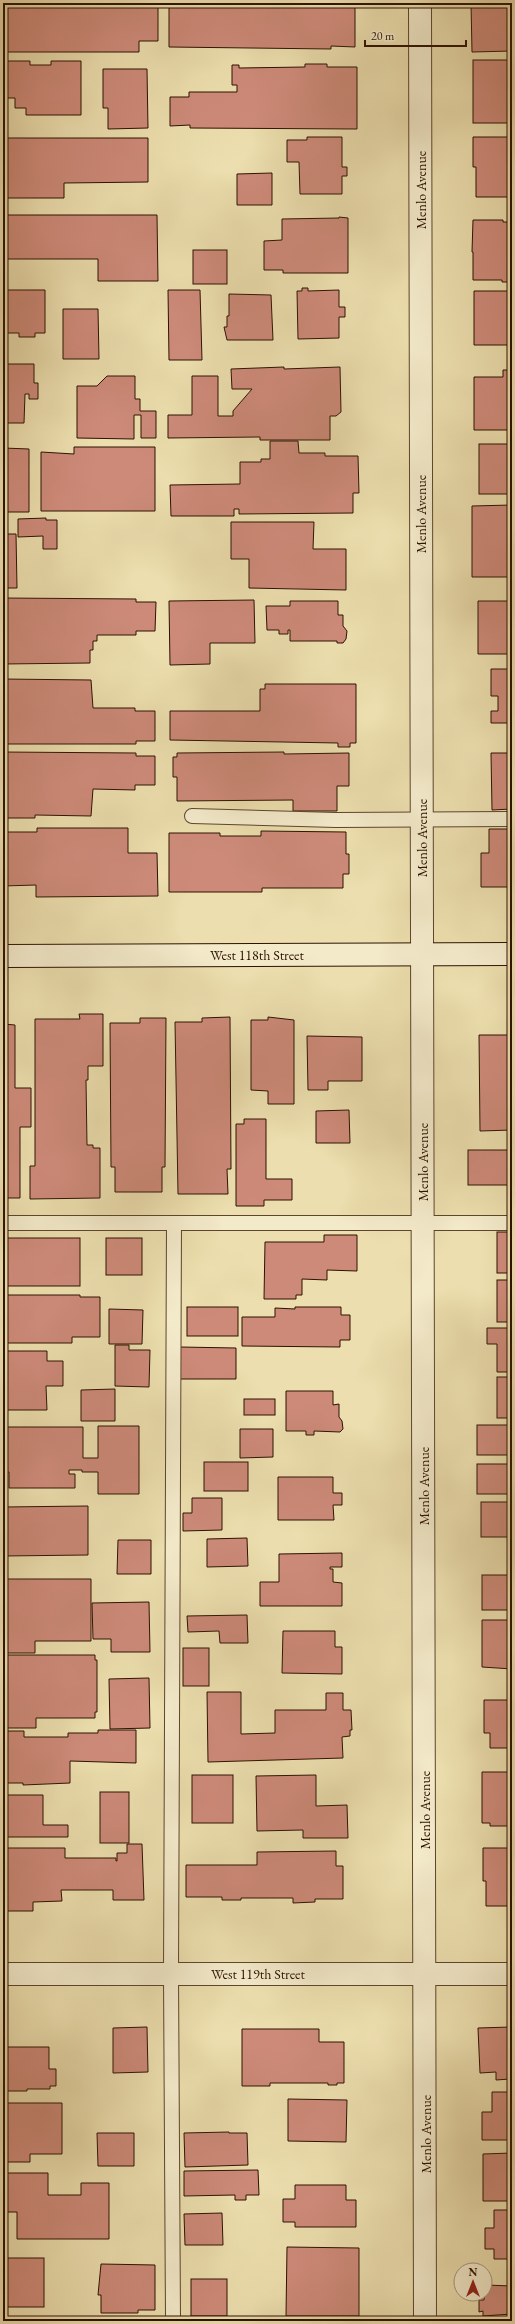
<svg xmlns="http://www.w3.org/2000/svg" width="515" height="2324" viewBox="0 0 515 2324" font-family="'EB Garamond',serif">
	<rect width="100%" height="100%" fill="#ecdeae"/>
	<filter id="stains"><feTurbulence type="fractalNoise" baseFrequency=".005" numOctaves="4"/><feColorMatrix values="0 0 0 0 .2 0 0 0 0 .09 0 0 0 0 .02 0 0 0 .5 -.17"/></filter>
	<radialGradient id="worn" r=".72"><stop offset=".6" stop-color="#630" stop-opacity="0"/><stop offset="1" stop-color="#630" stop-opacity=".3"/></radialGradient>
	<g fill="#cd8a79" stroke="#2d1201">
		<polygon points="3,3 158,4 158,41 139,41 139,52 3,52"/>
		<polygon points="169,3 355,3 355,47 331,46 331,49 169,47"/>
		<polygon points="471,3 512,3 512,51 472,52"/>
		<rect x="473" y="60" width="39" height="63"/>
		<polygon points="3,61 30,61 30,65 51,65 51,61 81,61 81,115 26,115 26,108 15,108 15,98 3,98"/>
		<polygon points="305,64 327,64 327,67 357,67 357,129 190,128 190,125 170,126 170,97 189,97 189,92 237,92 237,85 232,85 232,65 239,65 239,68 305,67"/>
		<polygon points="103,69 147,69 148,128 108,129 108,108 103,108"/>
		<polygon points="307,137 342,137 342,167 347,167 347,176 342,176 342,194 300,194 299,162 287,162 287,140 307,140"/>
		<polygon points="473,137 512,137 512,197 476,197 476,167 473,167"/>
		<polygon points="3,138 148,138 148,182 64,183 64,198 3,198"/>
		<polygon points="272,173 272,205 237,205 237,174"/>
		<polygon points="3,215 157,215 158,281 98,281 98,259 5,259 5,274 3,274"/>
		<polygon points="339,217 348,218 348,273 283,273 283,270 264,270 264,241 282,240 282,219 339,218"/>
		<polygon points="473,220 503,220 503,222 512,222 512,282 502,282 502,280 473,280 473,252 472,252"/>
		<rect x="193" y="250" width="34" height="34"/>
		<polygon points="302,288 308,288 308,291 339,290 339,307 345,307 345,317 339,317 339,338 298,339 297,291 302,291"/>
		<polygon points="3,290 45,290 45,333 35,333 35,337 19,337 19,333 3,333"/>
		<polygon points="168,290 200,290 202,360 169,360"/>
		<polygon points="474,291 512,291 512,343 509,343 509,345 474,345"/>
		<polygon points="229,294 271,295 273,340 227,340 224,327 227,327 227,316 229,316"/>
		<polygon points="63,309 98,309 99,359 63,359"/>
		<polygon points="3,364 34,364 34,383 38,383 38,399 29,399 29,394 25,394 24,423 3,423"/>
		<polygon points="284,367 284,369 340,367 341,412 336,416 330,416 330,440 260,440 260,437 168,438 168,415 192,415 192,376 218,376 218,416 233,416 233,411 252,389 232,389 231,369"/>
		<polygon points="503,370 512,370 512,430 474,430 474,377 503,377"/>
		<polygon points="107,376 135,376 135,399 140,399 140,411 156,411 156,438 141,438 141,415 134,415 134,439 77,438 77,386 97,386"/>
		<polygon points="270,441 298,441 299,453 325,453 325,456 358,456 359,493 353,493 353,513 239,514 239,509 234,509 234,516 171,516 170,485 240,484 240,462 261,462 261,459 270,459"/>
		<rect x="479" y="444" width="33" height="50"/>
		<polygon points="74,447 155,447 155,511 41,511 41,452 74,454"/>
		<polygon points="3,448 29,449 29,512 3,512"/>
		<polygon points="512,505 512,577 472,577 472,506"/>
		<polygon points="46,518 46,520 57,520 57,549 43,549 43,536 18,537 18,519"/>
		<polygon points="231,522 314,522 313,549 346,549 346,590 249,588 249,559 231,559"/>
		<polygon points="3,534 16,534 17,588 3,588"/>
		<polygon points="3,598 136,599 136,602 156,602 155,631 136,631 136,635 97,635 97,641 93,641 93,650 90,650 90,663 3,664"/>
		<polygon points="254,600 255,643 210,643 210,664 170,665 169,601"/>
		<polygon points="290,601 338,601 338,615 343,615 343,626 347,631 346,639 343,643 337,643 337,641 290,641 290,630 288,630 288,634 279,634 279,630 267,630 266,606 290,606"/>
		<polygon points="478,601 512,601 512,648 508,648 508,654 478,654"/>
		<polygon points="491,669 512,669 512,729 509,729 509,723 491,723 491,711 498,711 498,696 491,696"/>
		<polygon points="3,679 91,680 93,708 135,708 135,711 155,711 155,741 136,741 136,744 3,744"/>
		<polygon points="265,684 356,684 356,743 350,743 350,747 338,747 338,743 170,740 170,711 260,711 260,689 265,689"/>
		<polygon points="3,752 136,753 136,756 155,756 155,785 135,785 135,790 93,789 91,816 35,815 35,818 3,818"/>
		<polygon points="284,752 284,754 349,753 349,786 337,786 337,811 293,811 293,800 177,801 177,777 173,777 173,757 177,757 177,753"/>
		<polygon points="491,753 512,753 512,809 492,810"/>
		<polygon points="37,828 128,828 128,853 157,853 158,896 36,897 36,885 3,886 3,832 37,832"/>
		<polygon points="489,829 512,829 512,887 481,887 481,853 489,853"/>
		<polygon points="261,831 346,832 346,854 349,854 349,874 343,874 343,888 262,888 262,892 169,892 169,833 220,833 220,836 261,836"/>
		<polygon points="79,1014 103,1014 103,1066 88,1066 88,1080 86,1080 87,1145 93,1145 93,1148 100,1148 100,1198 30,1199 30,1166 35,1166 35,1019 80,1019"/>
		<polygon points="230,1017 231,1169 227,1169 228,1194 178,1194 175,1022 202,1022 202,1018"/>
		<polygon points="268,1017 294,1020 294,1104 268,1104 268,1091 251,1090 251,1020 268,1020"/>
		<polygon points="140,1018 166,1018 165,1167 162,1167 162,1192 115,1192 115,1167 111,1167 110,1023 140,1023"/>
		<polygon points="3,1024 15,1025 15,1088 31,1088 31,1127 20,1127 20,1198 3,1198"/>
		<polygon points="479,1035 512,1035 512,1130 480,1131"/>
		<polygon points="307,1036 362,1037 362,1081 328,1081 328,1090 308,1090"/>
		<polygon points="349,1110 350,1143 316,1143 316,1111"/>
		<polygon points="244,1119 266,1119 266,1179 292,1179 292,1200 264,1200 264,1206 236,1206 236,1124 244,1124"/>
		<rect x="468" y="1150" width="44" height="35"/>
		<rect x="497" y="1232" width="15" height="41"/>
		<polygon points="324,1235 357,1235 357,1271 327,1270 327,1280 302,1279 302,1295 296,1295 296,1299 264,1299 265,1242 324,1242"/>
		<rect x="3" y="1238" width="77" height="48"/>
		<rect x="106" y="1238" width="36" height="37"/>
		<rect x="497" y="1280" width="15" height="42"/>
		<polygon points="3,1295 80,1295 80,1297 100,1297 100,1337 72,1337 72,1343 3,1343"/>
		<rect x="187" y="1307" width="51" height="29"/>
		<polygon points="295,1307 341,1307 341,1315 350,1315 350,1340 340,1340 340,1347 242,1346 242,1317 275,1317 275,1308 295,1309"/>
		<polygon points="109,1309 143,1310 142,1344 109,1344"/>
		<polygon points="487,1328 512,1328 512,1372 497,1372 497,1344 487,1344"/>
		<polygon points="115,1345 129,1345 129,1350 150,1350 149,1387 115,1386"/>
		<polygon points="180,1347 236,1348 236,1379 180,1379"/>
		<polygon points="3,1351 47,1351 47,1361 63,1361 63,1386 46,1386 47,1410 3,1410"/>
		<rect x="497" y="1377" width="15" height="41"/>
		<polygon points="115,1389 115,1421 81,1421 81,1390"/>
		<polygon points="286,1391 333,1391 333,1405 339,1404 339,1417 342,1421 343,1429 340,1432 314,1431 314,1435 306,1435 306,1431 286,1431"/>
		<rect x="244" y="1399" width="31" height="16"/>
		<rect x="477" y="1425" width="35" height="30"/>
		<polygon points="98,1426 139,1426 139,1494 98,1494 98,1472 82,1472 82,1470 69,1470 69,1474 75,1474 75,1488 9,1488 9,1472 3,1472 3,1427 83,1427 83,1458 98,1458"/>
		<polygon points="240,1429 273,1429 273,1457 240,1458"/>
		<rect x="204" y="1462" width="44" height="29"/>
		<rect x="477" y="1464" width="35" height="30"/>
		<polygon points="278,1477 333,1477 333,1493 342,1493 342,1505 333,1505 334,1520 278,1520"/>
		<polygon points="192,1498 222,1498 222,1530 183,1531 183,1513 192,1513"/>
		<rect x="481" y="1502" width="31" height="35"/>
		<polygon points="88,1506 88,1555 3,1556 3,1507"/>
		<polygon points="247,1538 248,1566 207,1567 207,1539"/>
		<polygon points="118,1540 151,1540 151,1574 117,1574"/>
		<polygon points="342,1553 342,1567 330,1567 330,1569 333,1569 333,1582 342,1583 342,1606 260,1606 260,1582 279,1582 279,1554"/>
		<rect x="482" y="1575" width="30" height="35"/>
		<polygon points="3,1579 91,1579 91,1641 35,1641 35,1653 3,1653"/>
		<polygon points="149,1602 150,1652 111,1652 111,1639 93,1639 92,1603"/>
		<polygon points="247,1615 248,1643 220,1643 219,1631 188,1632 187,1616"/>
		<polygon points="482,1620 512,1620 512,1669 482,1667"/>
		<polygon points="283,1631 335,1631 335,1647 342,1647 342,1674 282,1673"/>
		<rect x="183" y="1648" width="26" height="38"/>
		<polygon points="3,1655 95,1655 95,1660 97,1660 97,1712 95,1712 95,1718 36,1718 36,1728 3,1728"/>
		<polygon points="149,1678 150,1728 110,1729 109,1679"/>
		<polygon points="207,1692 241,1692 241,1734 275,1733 275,1710 326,1710 326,1693 343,1693 343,1710 351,1710 352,1730 350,1730 350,1736 342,1737 343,1758 208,1762"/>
		<polygon points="484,1700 512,1700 512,1748 490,1748 490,1733 484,1733"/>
		<polygon points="98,1730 136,1730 136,1763 70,1761 70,1783 23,1785 23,1783 3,1783 3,1731 24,1731 24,1737 68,1737 68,1733 98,1733"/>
		<polygon points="482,1772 512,1772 512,1826 490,1826 490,1823 482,1823"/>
		<rect x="192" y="1775" width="41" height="48"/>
		<polygon points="316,1775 316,1806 347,1805 348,1838 303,1838 303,1830 257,1831 256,1776"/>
		<rect x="100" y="1792" width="29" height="51"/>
		<polygon points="3,1795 43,1795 43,1825 68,1825 68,1837 3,1837"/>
		<polygon points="127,1844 142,1844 144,1900 113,1900 113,1890 61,1890 62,1901 33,1902 33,1911 3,1911 3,1848 65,1848 65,1858 116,1858 116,1861 117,1861 117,1853 127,1853"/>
		<polygon points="483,1848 512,1848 512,1906 486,1906 486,1881 483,1881"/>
		<polygon points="336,1851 336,1866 343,1866 343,1899 315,1899 315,1902 293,1903 293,1898 241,1898 241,1900 222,1900 222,1897 186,1897 186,1865 257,1865 257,1852"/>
		<polygon points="147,2027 148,2072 113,2073 113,2028"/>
		<polygon points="512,2027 510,2079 496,2080 496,2072 480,2073 478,2028"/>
		<polygon points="242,2029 319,2029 319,2042 344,2042 344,2083 337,2083 337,2085 328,2085 328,2083 270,2083 270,2086 242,2086"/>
		<polygon points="3,2047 49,2047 49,2069 56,2069 56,2086 50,2086 50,2089 27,2089 27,2091 3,2091"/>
		<polygon points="492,2092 512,2092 512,2140 482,2140 482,2112 492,2112"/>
		<polygon points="288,2099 347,2100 346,2142 288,2141"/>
		<polygon points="3,2103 62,2103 62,2154 30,2154 30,2162 3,2162"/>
		<polygon points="229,2132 229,2133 247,2133 248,2165 185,2167 184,2133"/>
		<polygon points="97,2133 134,2133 134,2166 98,2166"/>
		<polygon points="512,2153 512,2201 483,2201 483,2154"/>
		<polygon points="258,2170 259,2195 246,2195 246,2200 235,2200 235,2195 184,2196 184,2171"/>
		<polygon points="3,2173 48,2173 48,2195 81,2195 81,2183 109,2183 109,2239 17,2239 17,2212 3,2212"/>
		<polygon points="295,2185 346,2185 346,2200 356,2200 356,2227 295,2227 295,2222 283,2222 283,2199 295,2199"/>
		<polygon points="494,2210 512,2210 512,2259 494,2259 494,2249 485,2249 485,2228 494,2228"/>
		<polygon points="222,2213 223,2245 185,2245 184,2214"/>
		<polygon points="287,2247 359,2248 359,2316 286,2316"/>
		<rect x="3" y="2258" width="41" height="49"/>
		<polygon points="101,2264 155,2265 155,2310 138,2310 138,2313 101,2313 101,2295 98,2295"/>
		<rect x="191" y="2279" width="36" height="37"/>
		<polygon points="485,2285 512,2286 512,2314 483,2316 483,2311 479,2312 479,2300 484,2300"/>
	</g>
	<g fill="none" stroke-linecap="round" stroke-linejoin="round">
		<g stroke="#5d452c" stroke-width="16">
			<g id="lane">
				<polyline points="192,816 336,820 512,819"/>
				<polyline points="3,1223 512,1223"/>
				<polyline points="173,2321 171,1974 174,1223"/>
			</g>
		</g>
		<g stroke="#5d452c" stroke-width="24">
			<g id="street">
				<polyline points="420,3 425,2321"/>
				<polyline points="3,1974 512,1974"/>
			</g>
		</g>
		<g stroke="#2d1201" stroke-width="24">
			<polyline id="secondary" points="3,956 512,954"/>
		</g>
		<use href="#lane" stroke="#f3eaca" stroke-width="14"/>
		<use href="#street" stroke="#f3eaca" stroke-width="22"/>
		<use href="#secondary" stroke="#f3eaca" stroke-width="22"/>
	</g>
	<g text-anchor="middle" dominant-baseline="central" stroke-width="4" stroke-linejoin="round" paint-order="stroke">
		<g font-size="14" fill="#2d1201" stroke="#f3eaca">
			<text transform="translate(421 190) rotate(-90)">Menlo Avenue</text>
			<text transform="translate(421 514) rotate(-90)">Menlo Avenue</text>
			<text transform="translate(422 838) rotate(-90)">Menlo Avenue</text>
			<text x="257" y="955">West 118th Street</text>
			<text transform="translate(423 1162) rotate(-90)">Menlo Avenue</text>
			<text transform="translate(424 1486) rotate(-90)">Menlo Avenue</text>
			<text transform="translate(425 1810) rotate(-90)">Menlo Avenue</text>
			<text x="258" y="1974">West 119th Street</text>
			<text transform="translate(426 2134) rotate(-90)">Menlo Avenue</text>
		</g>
	</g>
	<rect width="515" height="2324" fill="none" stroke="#ecdeae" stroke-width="16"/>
	<rect x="4" y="4" width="507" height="2316" fill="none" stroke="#2d1201" stroke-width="2"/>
	<rect x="8" y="8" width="499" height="2308" fill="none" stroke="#2d1201"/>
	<g transform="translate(473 2282)"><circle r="19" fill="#f3eaca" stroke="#a4947a"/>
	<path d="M0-3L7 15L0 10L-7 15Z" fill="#8f2418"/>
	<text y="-6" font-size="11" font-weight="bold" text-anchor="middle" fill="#2d1201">N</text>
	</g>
	<path d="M365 40v6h101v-6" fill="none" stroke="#2d1201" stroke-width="2"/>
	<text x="371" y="40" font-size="12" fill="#2d1201" stroke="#f3eaca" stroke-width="3" paint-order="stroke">20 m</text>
	<rect width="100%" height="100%" filter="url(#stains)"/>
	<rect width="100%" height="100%" fill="url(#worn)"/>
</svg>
